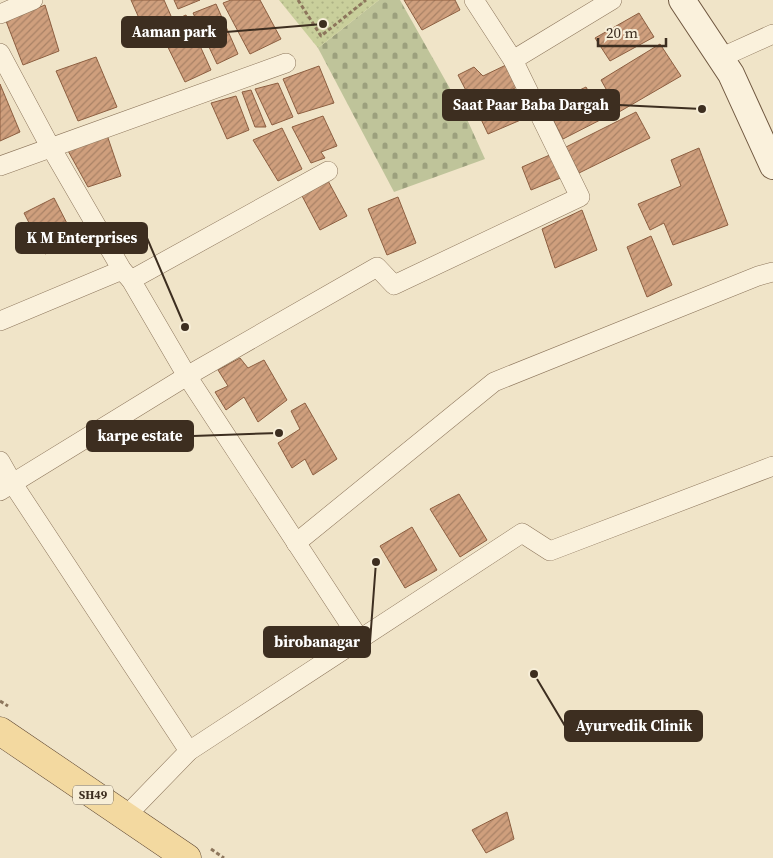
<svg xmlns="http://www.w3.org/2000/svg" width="773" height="858" font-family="'Source Serif 4',serif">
<defs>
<pattern id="cemetery-stones" width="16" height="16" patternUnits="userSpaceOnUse" patternTransform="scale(1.25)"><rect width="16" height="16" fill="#bfc49a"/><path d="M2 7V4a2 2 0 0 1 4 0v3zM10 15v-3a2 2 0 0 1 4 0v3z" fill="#9ca07d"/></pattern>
<pattern id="park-dots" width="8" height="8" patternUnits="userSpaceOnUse" patternTransform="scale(1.25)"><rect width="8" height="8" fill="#c9cf9b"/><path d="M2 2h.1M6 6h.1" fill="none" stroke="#aeb285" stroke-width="1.8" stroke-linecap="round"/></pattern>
<pattern id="building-hatch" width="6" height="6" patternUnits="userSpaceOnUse" patternTransform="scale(1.25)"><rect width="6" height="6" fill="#cf9f7d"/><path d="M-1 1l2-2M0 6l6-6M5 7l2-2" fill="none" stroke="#a98266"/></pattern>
</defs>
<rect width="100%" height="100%" fill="#f0e4c8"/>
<path fill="url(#cemetery-stones)" d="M379 0H400L466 117 485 159 394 192 318 48Z"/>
<path fill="url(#park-dots)" d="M279 0H379L318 48Z"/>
<g fill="url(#building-hatch)" stroke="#8d5f41">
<path d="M131 0H164L171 16 142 25Z"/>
<path d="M174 0H200L178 9Z"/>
<path d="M231 0H260L281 39 250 54 223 3Z"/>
<path d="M404 0H455L460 10 422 30Z"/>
<path d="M216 4 238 54 217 64 193 13Z"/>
<path d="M45 5 59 51 23 65 6 21Z"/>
<path d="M639 13 654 37 610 61 595 38Z"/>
<path d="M186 15 211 70 185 82 158 27Z"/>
<path d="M660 44 681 76 619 112 601 80Z"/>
<path d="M96 57 117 107 78 121 56 71Z"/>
<path d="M506 65 517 87 475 108 458 75 474 67 483 76Z"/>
<path d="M319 66 334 103 298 114 283 79Z"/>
<path d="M278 83 293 117 272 125 255 89Z"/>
<path d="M0 84 20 132 0 141Z"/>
<path d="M586 87 604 118 563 139 546 106Z"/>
<path d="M251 90 266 127H255L242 92Z"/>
<path d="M236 96 249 130 227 139 211 103Z"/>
<path d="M521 96 530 116 488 134 479 115Z"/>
<path d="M636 112 650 138 579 173 566 147Z"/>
<path d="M323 116 337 146 321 152 325 158 311 163 292 127Z"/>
<path d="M282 128 302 169 278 181 253 140Z"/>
<path d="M107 135 121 176 88 187 67 149Z"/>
<path d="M699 148 728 225 673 245 664 223 650 230 638 204 681 186 671 160Z"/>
<path d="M552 154 563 177 531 190 522 167Z"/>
<path d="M327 179 347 216 320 230 301 194Z"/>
<path d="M398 197 416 243 387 255 368 209Z"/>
<path d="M54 198 75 239 45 254 24 213Z"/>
<path d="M582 210 597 250 555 268 542 229Z"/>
<path d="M651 236 672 285 647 297 627 247Z"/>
<path d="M240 358 248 368 264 360 287 400 258 422 244 397 226 410 215 392 228 386 218 370Z"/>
<path d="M305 403 337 459 313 475 305 459 292 468 278 443 300 429 291 411Z"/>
<path d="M459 494 487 540 460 557 430 509Z"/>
<path d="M412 527 437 570 405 588 380 546Z"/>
<path d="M507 812 514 839 486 853 472 830Z"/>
</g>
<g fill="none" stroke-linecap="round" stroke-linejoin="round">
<defs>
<g id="minor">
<path d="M0 14 33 0"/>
<path d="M0 53 46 139 122 270 131 280 187 376 360 640"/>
<path d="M720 58 773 34"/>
<path d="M513 60 612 0"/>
<path d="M0 166 286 63"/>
<path d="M131 280 328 171"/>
<path d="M0 321 122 270"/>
<path d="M0 461 13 484 189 751"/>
<path d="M0 491 187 376 377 267 394 285 580 197 513 60 474 0"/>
<path d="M296 543 494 382 758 276 773 272"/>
<path d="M125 817 189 751 522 533 550 551 773 466"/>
</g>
<path id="secondary" d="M682 0 731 74 773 166"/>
<path id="primary" d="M0 731 187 858"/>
</defs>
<use href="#minor" stroke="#8d765c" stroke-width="20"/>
<use href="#secondary" stroke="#6f573f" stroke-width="28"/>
<use href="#primary" stroke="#5b4430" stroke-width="29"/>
<g stroke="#8d765c" stroke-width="3" stroke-dasharray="4 2.5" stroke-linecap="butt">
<path d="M298 0 321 36 366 0"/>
<path d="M0 701 8 706"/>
<path d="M211 849 224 858"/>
</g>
<use href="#minor" stroke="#faf1dc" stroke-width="19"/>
<use href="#secondary" stroke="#faf1dc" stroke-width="26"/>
<use href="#primary" stroke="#f3d9a0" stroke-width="28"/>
</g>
<g text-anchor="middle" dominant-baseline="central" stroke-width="4" stroke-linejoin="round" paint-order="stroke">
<rect fill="#f7eed8" stroke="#756857" stroke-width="1" x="73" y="785.5" width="40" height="19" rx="4"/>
<g font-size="12" font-weight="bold" fill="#3d2e20">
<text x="93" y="795">SH49</text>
</g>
</g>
<path fill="none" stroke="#3d2e20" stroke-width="2" d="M323 24L226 32M702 109L619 105M185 327L147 238M279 433L193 436M376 562L370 642M534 674L565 726"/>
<g fill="#3d2e20" stroke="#f7eed8" stroke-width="2">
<circle cx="323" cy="24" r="5"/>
<circle cx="702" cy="109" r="5"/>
<circle cx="185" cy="327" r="5"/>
<circle cx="279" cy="433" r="5"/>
<circle cx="376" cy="562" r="5"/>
<circle cx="534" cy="674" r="5"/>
</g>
<g fill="#3d2e20" stroke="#3d2e20" stroke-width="2">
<rect x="122" y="17" width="104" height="30" rx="5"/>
<rect x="443" y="90" width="176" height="30" rx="5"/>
<rect x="16" y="223" width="131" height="30" rx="5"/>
<rect x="87" y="421" width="106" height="30" rx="5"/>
<rect x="264" y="627" width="106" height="30" rx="5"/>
<rect x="565" y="711" width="137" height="30" rx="5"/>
</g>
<g font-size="15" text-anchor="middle" font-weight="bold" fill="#fff">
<text x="174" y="37">Aaman park</text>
<text x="531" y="110">Saat Paar Baba Dargah</text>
<text x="82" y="243">K M Enterprises</text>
<text x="140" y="441">karpe estate</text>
<text x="317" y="647">birobanagar</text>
<text x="634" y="731">Ayurvedik Clinik</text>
</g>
<path d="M598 38v8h68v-8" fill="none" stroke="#3d2e20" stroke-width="2.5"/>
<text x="606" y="38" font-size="15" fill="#3d2e20" stroke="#f7eed8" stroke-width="4" paint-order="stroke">20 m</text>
</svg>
